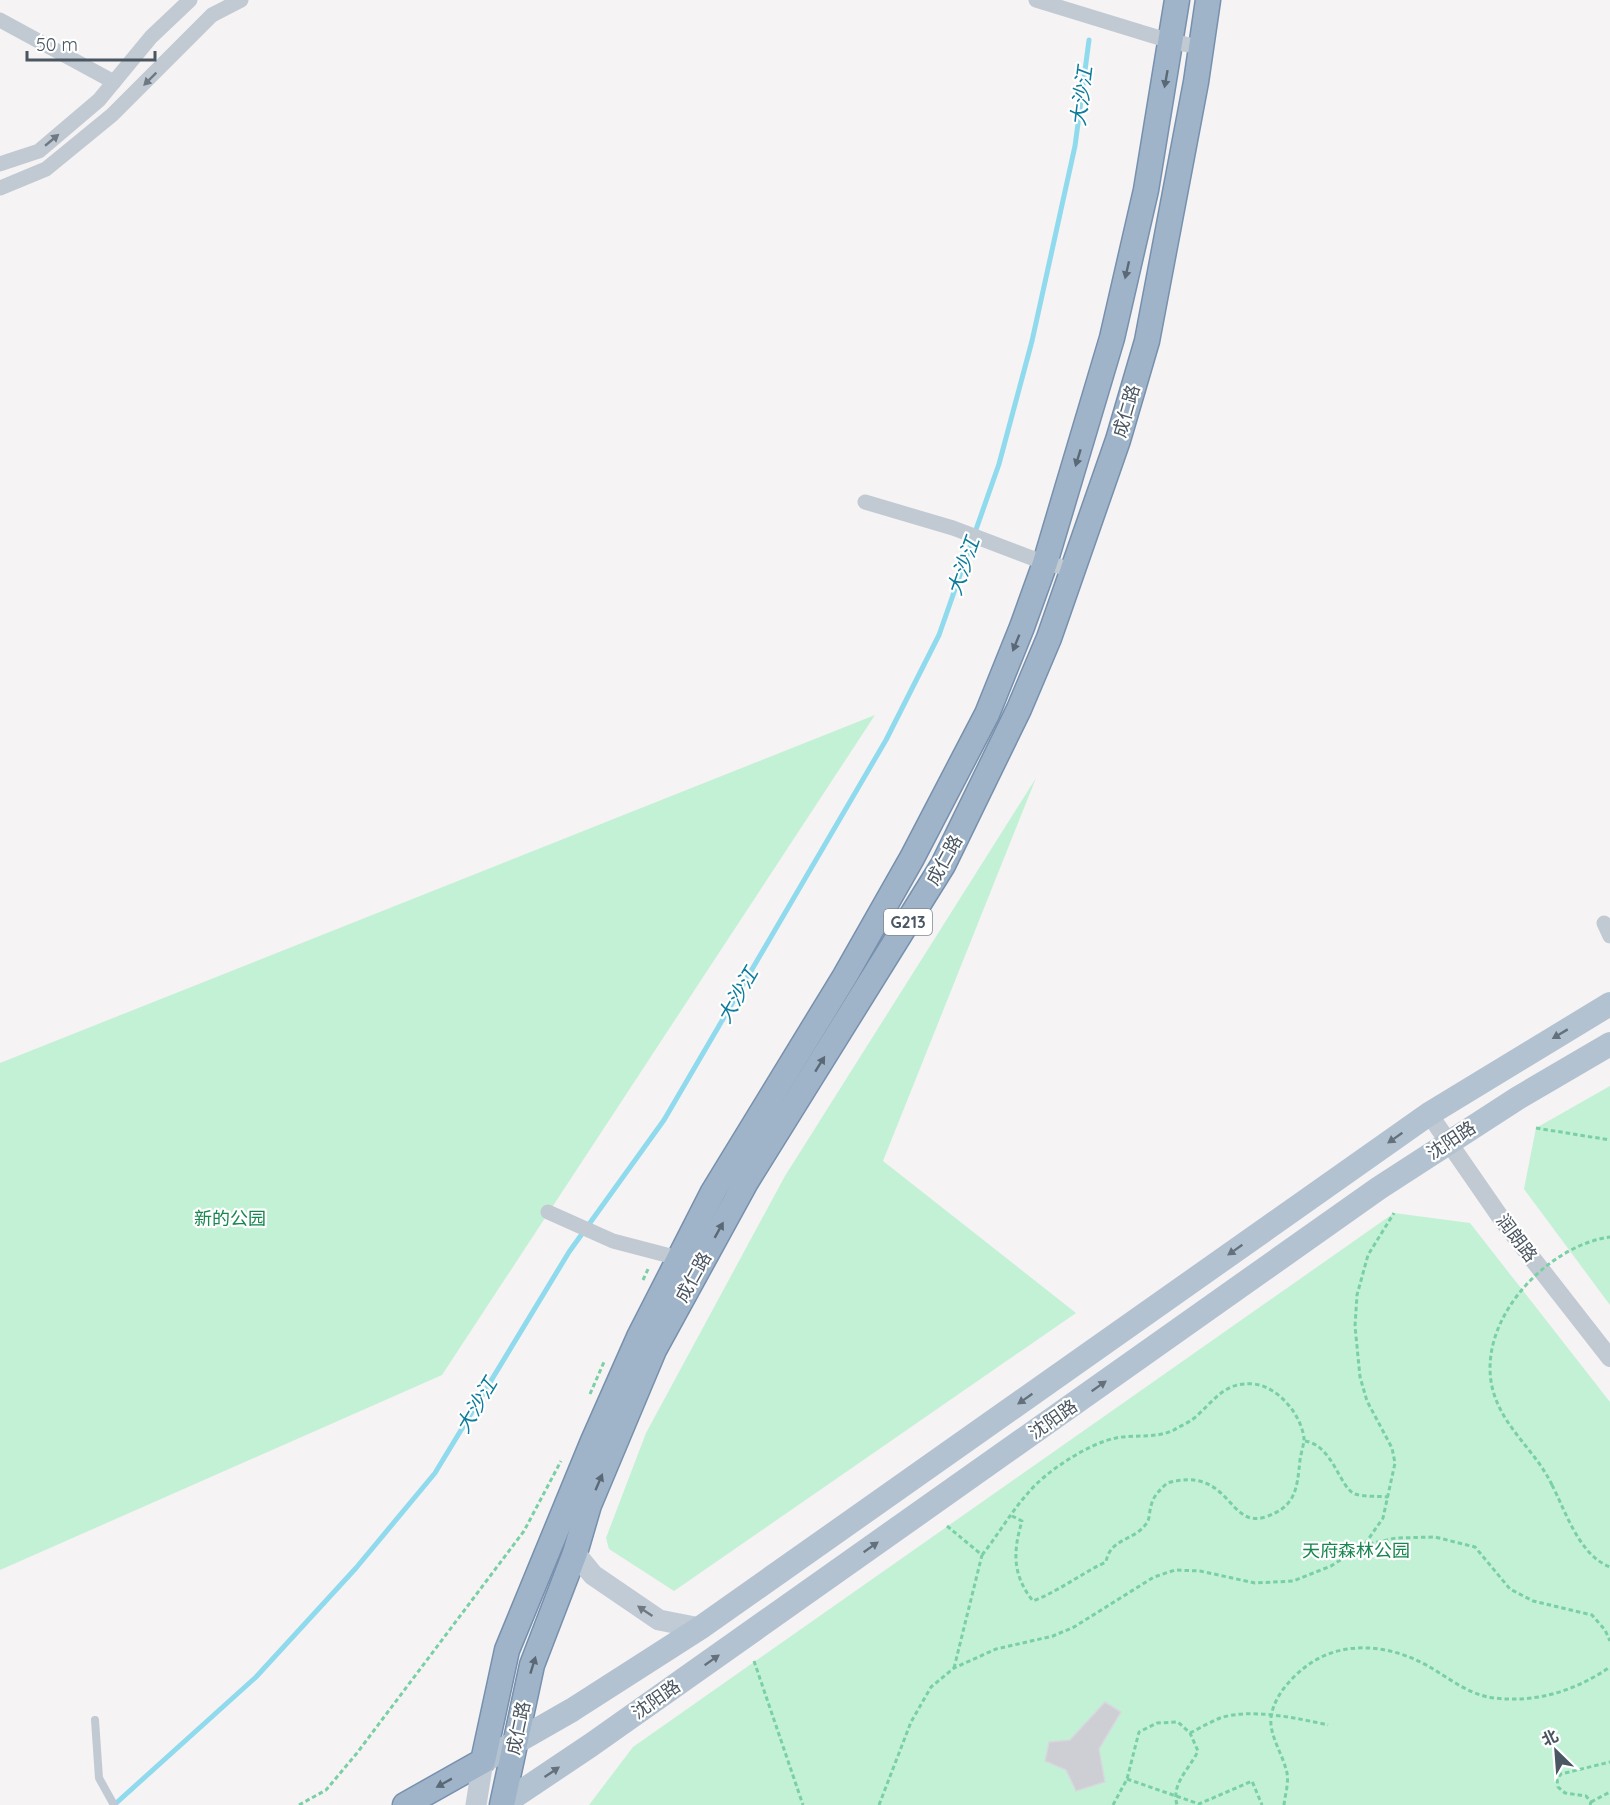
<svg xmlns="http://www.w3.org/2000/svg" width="1610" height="1805" font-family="Quicksand,'Noto Sans SC',sans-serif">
<rect width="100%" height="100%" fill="#f5f3f3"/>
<g fill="#c3f1d5">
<path d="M875 715 442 1375 0 1570V1063Z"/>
<path d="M1036 778 883 1161 1076 1313 674 1591 609 1549 606 1538 646 1433 785 1176Z"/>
<path d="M1610 1086V1305L1524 1189 1536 1128Z"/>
<path d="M1394 1213 1470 1223 1610 1402V1805H589L633 1747Z"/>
</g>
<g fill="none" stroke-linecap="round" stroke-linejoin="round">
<path stroke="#90daee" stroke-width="5" d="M114 1805 256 1677 356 1568 435 1473 569 1252 664 1120 886 740 939 635 999 464 1032 341 1075 146 1089 40"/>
</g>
<path fill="#cdcfd5" stroke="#d7d9de" stroke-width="1.5" d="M1105 1702 1121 1712 1099 1749 1105 1782 1076 1791 1066 1770 1045 1761 1049 1742 1070 1740Z"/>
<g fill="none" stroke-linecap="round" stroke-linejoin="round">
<defs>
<g id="trunk">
<path d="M405 1805 483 1761 507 1650 593 1441 639 1337 713 1192 845 976 912 858 987 714 1022 627 1045 563 1112 338 1146 190 1177 0"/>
<path d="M502 1805 532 1665 575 1553 589 1505 654 1350 746 1182 943 865 1019 709 1049 638 1118 440 1147 341 1196 82 1208 0"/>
</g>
</defs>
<use href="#trunk" stroke="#7690ad" stroke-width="27"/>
<g stroke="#7ad0a6" stroke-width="3" stroke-dasharray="4.5 3" stroke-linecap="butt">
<path d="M1536 1128 1610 1140"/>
<path d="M643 1280 649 1267"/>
<path d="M590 1394 604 1362"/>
<path d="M1305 1441C1333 1445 1340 1489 1355 1494 1364 1497 1378 1496 1388 1497"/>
<path d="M1552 1485C1566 1512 1579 1555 1610 1567"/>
<path d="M947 1526 982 1555 954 1668"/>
<path d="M1365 1544 1383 1518 1395 1463 1392 1448 1367 1401 1360 1377 1355 1326 1357 1295 1368 1255 1394 1213"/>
<path d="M982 1555C998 1535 1011 1512 1028 1493 1045 1472 1089 1443 1116 1438 1135 1434 1155 1439 1174 1430 1180 1426 1188 1423 1193 1419 1213 1403 1223 1381 1254 1384 1279 1387 1301 1415 1304 1438 1304 1445 1301 1453 1300 1460 1297 1489 1296 1507 1265 1517 1227 1529 1231 1465 1167 1483 1160 1490 1153 1496 1151 1506 1149 1512 1150 1520 1146 1524 1134 1541 1110 1538 1106 1562 1080 1574 1061 1590 1033 1601 1012 1575 1013 1551 1022 1521L1012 1516"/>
<path d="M754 1661 803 1805"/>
<path d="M1190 1733C1200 1728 1210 1722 1220 1718 1250 1708 1297 1718 1328 1725"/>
<path d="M1127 1779 1199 1804 1252 1781 1262 1805"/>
<path d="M1591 1802 1610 1792"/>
<path d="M299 1805 326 1790 357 1753 524 1531 561 1461"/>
<path d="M879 1805 911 1722 931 1687 954 1668 996 1649 1053 1636 1074 1627 1154 1577 1175 1570 1200 1571 1255 1583 1293 1581 1331 1566 1364 1545 1396 1538 1435 1537 1475 1547 1510 1589 1533 1601 1592 1615 1605 1630 1610 1641"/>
<path d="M1113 1805 1127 1779 1139 1732 1157 1723 1178 1722 1190 1733 1198 1751C1189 1770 1171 1783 1177 1805"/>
<path d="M1284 1805C1285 1795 1289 1783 1287 1773 1283 1754 1269 1736 1271 1717 1274 1697 1289 1680 1304 1668 1340 1639 1389 1644 1428 1666 1449 1678 1469 1695 1494 1698 1536 1703 1575 1691 1610 1667"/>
<path d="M1590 1805 1591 1802 1586 1796 1565 1793 1558 1787 1557 1779 1561 1774 1610 1762"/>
</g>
<path stroke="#c1cad2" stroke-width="8" d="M95 1720 99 1778 114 1805"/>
<g stroke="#c1cad2" stroke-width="15">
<path d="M1036 0 1173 42 1201 47"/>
<path d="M0 20 114 82"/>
<path d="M0 164 39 151 99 100 151 37 190 0"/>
<path d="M0 188 46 169 112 115 212 15 241 0"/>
<path d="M865 502 953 528 1045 563 1075 570"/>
<path d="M1604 923 1610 936"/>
<path d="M548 1212 613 1241 678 1258"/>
</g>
<path stroke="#c1cad2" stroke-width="18" d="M1429 1114 1503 1221 1610 1358"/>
<g stroke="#c1cbd6" stroke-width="21">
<path d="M575 1553 593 1575 659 1620 700 1628"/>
<path d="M476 1805 483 1761"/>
</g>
<g stroke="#b3c2d1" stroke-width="24">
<path d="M483 1761 572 1710 700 1628 1429 1114 1610 1004"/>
<path d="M503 1804 591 1745 1379 1188 1518 1098 1610 1044"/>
</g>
<use href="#trunk" stroke="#9fb4c9" stroke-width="24"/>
<path stroke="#7ad0a6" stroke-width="3" stroke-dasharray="4.5 3" stroke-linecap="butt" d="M1552 1485C1537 1453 1507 1431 1495 1397 1470 1327 1544 1246 1610 1237"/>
</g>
<defs><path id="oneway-solid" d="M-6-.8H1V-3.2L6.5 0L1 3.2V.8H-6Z" transform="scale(1.5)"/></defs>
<g fill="#6e7983">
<use href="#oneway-solid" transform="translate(150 79) rotate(135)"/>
<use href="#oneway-solid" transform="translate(52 140) rotate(-40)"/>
</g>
<g fill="#5b6976">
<use href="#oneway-solid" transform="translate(1166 79) rotate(100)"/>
<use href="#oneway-solid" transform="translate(1127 270) rotate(103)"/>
<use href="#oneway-solid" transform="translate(1078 458) rotate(107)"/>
<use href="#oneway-solid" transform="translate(1016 643) rotate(112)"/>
<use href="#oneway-solid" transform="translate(820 1064) rotate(-58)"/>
<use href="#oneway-solid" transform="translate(719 1230) rotate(-61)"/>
<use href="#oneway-solid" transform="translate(599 1482) rotate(-67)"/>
<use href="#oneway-solid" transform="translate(533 1665) rotate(-73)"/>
<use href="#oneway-solid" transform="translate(444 1783) rotate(151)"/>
</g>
<g fill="#64717d">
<use href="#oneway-solid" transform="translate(1560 1034) rotate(149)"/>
<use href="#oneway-solid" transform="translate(1395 1138) rotate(145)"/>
<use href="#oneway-solid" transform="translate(1235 1250) rotate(145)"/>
<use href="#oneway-solid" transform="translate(1099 1386) rotate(-35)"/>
<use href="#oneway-solid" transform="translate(1025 1399) rotate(145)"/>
<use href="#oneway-solid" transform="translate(871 1547) rotate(-35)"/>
<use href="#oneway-solid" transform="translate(712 1660) rotate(-35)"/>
<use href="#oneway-solid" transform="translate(552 1772) rotate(-34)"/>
</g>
<use fill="#6e7984" href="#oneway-solid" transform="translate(645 1611) rotate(-146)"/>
<g text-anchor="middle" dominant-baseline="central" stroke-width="4.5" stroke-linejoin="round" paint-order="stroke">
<rect fill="#fff" stroke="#808990" stroke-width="1.5" x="884" y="909" width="48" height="26" rx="4.5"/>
<g font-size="16" font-weight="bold" fill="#4a5661">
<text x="908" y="922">G213</text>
</g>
<g font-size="18" fill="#4a5661" stroke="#fff">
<text transform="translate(1126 411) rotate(-74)">成仁路</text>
<text transform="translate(944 860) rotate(-61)">成仁路</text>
<text transform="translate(1451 1140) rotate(-33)">沈阳路</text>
<text transform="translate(1517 1238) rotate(53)">润朗路</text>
<text transform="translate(693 1277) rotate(-61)">成仁路</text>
<text transform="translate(1053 1419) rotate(-35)">沈阳路</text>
<text transform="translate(656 1699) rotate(-35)">沈阳路</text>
<text transform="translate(518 1728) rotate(-78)">成仁路</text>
</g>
<g font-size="18" fill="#17864f" stroke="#fff">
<text x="230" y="1218">新的公园</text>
<text x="1356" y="1550">天府森林公园</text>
</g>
<g font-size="20" font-style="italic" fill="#0c7c9b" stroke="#fff">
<text transform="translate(1081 96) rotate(-83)">大沙江</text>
<text transform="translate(963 566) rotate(-71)">大沙江</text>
<text transform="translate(737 995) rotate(-60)">大沙江</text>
<text transform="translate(476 1405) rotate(-59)">大沙江</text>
</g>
</g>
<g transform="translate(1556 1751) rotate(335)" stroke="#ffffff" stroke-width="4.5" paint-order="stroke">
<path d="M0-4.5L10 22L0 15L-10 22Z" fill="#4a5661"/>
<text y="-9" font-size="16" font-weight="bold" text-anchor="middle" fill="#4a5661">北</text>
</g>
<path d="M27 51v9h128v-9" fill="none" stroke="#4a5661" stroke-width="3"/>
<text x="36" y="51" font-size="18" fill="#4a5661" stroke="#ffffff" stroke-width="4.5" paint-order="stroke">50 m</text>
</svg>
